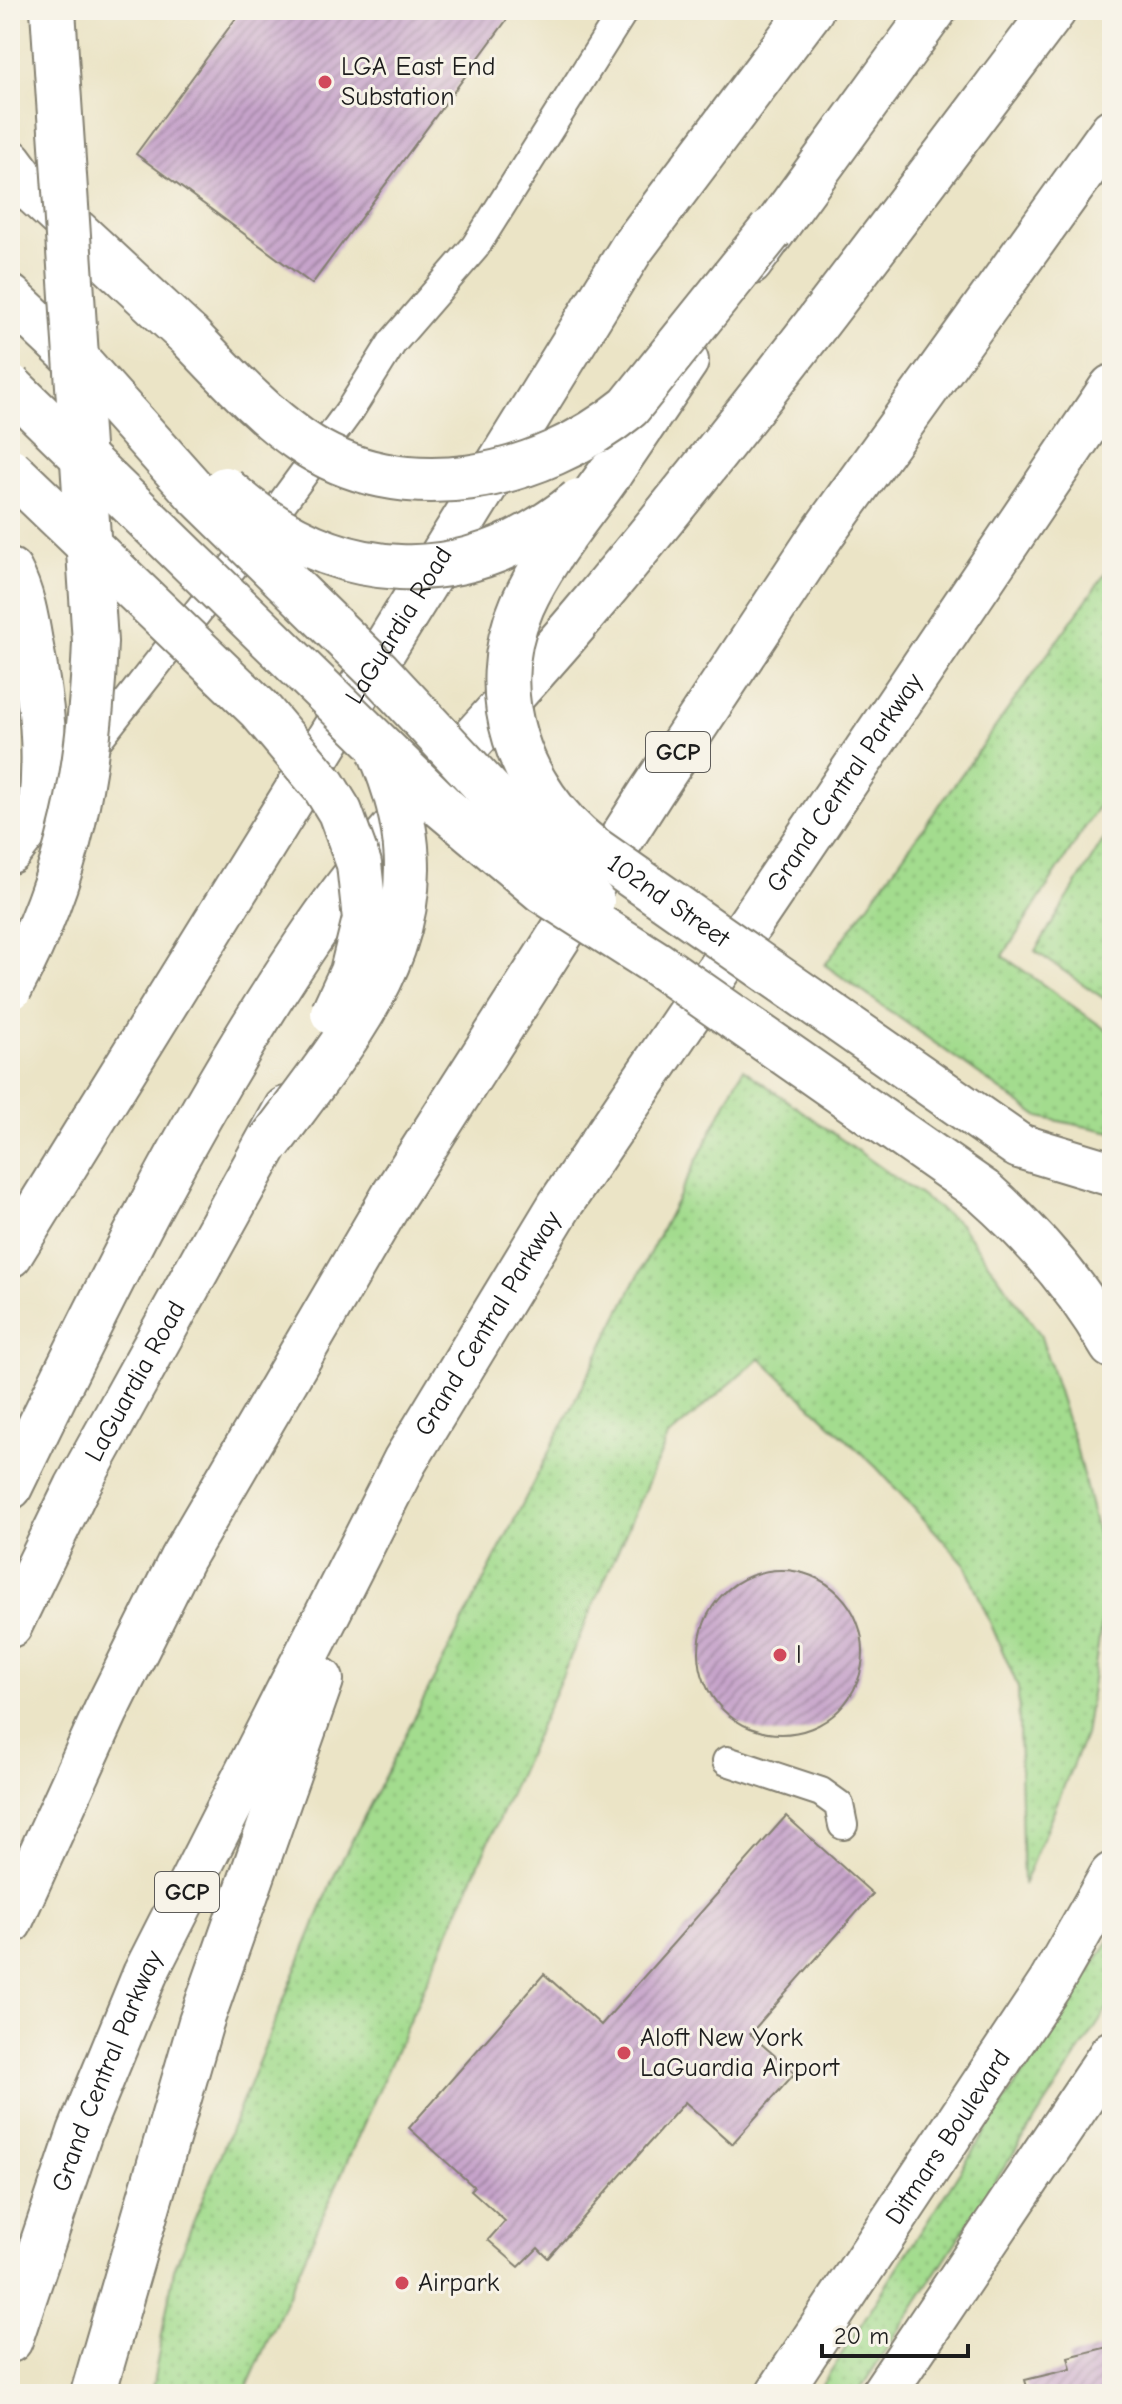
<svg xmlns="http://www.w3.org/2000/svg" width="1122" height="2404" font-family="'Comic Neue',sans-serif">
<defs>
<pattern id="grass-dots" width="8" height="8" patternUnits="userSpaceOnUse" patternTransform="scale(2)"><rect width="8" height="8" fill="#a3dc8e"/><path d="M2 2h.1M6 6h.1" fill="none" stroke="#8cbc7a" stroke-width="1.8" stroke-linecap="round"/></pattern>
<pattern id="building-hatch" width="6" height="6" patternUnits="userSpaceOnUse" patternTransform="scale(2)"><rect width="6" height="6" fill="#c6a3ca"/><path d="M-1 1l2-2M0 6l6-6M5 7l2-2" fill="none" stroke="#a084a3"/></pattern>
</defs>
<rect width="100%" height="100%" fill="#f7f3e8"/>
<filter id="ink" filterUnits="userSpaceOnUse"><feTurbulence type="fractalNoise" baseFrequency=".0125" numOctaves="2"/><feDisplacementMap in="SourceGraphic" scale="16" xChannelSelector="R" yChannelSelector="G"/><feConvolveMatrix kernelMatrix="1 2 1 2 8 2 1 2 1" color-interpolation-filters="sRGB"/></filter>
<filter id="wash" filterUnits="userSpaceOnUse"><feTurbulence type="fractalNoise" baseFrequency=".006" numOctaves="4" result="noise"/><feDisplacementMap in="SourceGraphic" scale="32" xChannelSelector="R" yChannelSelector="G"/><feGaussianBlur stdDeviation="1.8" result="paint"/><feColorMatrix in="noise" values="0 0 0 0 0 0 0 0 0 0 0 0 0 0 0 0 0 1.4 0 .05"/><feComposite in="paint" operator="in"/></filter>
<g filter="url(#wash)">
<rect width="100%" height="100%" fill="#ebe4c6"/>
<g fill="url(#grass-dots)" stroke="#607c55" stroke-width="2">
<path d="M1112 564V785L1003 956 1112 1034V1132L1039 1117 825 965Z"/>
<path d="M1112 826V1004L1035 951Z"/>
<path d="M743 1069 960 1224 1040 1334 1077 1451 1108 1577 1085 1735 1023 1885 1018 1687 965 1564 877 1468 760 1358 668 1437 244 2394H151L174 2269 335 1874Z"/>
<path d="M1112 1936V2002L857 2394H816Z"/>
</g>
<g id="blocks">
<g fill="url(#building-hatch)">
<path d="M242 10H514L312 284 136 154Z"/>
<circle cx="781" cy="1652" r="82"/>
<path d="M786 1816 873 1894 750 2034 795 2073 732 2144 685 2102 548 2258 538 2248 519 2267 488 2240 505 2221 471 2190 474 2187 409 2128 544 1974 601 2025Z"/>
<path d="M1112 2346V2394H1029L1025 2380 1071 2369 1068 2357Z"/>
</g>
</g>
</g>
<g filter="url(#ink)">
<use href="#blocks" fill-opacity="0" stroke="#848071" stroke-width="2"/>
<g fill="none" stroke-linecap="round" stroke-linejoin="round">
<defs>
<g id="lane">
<path d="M89 751 277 510 350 410 392 343 475 247 624 10"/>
<path d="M727 1761 821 1792 839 1805 843 1825"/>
</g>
<path id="street" d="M10 851 40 813"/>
<g id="secondary">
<path d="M10 170 188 335"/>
<path d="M750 263 934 10"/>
<path d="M10 297 81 364"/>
<path d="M610 473 686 361"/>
<path d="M10 571C22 594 26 618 30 642 42 701 48 753 40 813"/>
<path d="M1019 1146 1112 1174"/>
<path d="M984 1192C1035 1237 1078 1287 1112 1346"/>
<path id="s1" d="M10 1255 632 248 811 10"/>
<path id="s2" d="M10 1625 77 1487 286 1109"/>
<path id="s3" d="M778 2394 1050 1984 1112 1875"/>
<path d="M883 2394 1112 2053"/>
</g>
<g id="highway">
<path d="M10 161 27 184"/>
<path d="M10 1487C103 1295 196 1104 317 928 394 816 496 719 583 615 748 420 900 214 1054 10"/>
<path d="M10 1922 106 1711 182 1558 394 1195 652 791 823 533 1112 131"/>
<path id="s4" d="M10 2340 80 2132 145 1974 405 1461 560 1205 1112 387"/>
<path d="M93 2394 201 2022 321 1680"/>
</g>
</defs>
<use href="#lane" stroke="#848071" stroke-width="32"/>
<use href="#street" stroke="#848071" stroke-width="48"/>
<use href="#secondary" stroke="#848071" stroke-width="48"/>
<use href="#highway" stroke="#848071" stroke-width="48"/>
<use href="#lane" stroke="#fff" stroke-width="28"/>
<use href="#street" stroke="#fff" stroke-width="44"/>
<use href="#secondary" stroke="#fff" stroke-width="44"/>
<use href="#highway" stroke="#fff" stroke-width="44"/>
<defs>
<g id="secondary-bridge">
<path d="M188 335C223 371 258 411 300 440 402 511 539 480 629 407L771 230"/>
<path d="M81 364 196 493 379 672 592 901"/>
<path d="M10 386 444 808 543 891 656 963 984 1192"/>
<path d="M10 470 260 710 324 786 340 812 359 864 365 919 352 972 333 1013"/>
<path id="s5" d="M610 473C581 515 543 558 522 606 484 693 519 791 591 847L1019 1146"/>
<path d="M225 489C335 587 463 595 579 501"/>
<path d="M10 988C71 874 90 770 95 642L53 10"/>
<path d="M270 1142C365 1014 453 919 380 751"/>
</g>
</defs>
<use href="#secondary-bridge" stroke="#848071" stroke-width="48" stroke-linecap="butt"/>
<use href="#secondary-bridge" stroke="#fff" stroke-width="44"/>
</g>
</g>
<g fill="#d1495b" stroke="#f7f3e8" stroke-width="3">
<circle cx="325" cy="82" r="8"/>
<circle cx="780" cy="1655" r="8"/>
<circle cx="624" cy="2053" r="8"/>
<circle cx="402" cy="2283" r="8"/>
</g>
<g text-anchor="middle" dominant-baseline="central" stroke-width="6" stroke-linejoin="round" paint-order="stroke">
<g fill="#f7f3e8" stroke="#5e5c59" stroke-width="2">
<rect x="646" y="732" width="64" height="40" rx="6"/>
<rect x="155" y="1872" width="64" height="40" rx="6"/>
</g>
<g font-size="24" font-weight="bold" fill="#1c1c1c">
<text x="678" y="752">GCP</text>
<text x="187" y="1892">GCP</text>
</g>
<g font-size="26" fill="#1c1c1c" stroke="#f7f3e8" text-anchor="start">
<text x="341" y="67">LGA East End<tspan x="341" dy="30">Substation</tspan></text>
<text x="796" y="1655">l</text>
<text x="640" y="2038">Aloft New York<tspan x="640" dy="30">LaGuardia Airport</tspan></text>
<text x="418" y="2283">Airpark</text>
</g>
<g font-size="26" fill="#1c1c1c" stroke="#f7f3e8">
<text stroke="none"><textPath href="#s1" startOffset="740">LaGuardia Road</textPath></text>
<text stroke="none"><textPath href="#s4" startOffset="1774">Grand Central Parkway</textPath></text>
<text stroke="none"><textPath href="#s5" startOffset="524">102nd Street</textPath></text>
<text stroke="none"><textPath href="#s4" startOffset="1126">Grand Central Parkway</textPath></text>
<text stroke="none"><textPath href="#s2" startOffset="274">LaGuardia Road</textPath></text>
<text stroke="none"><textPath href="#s4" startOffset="286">Grand Central Parkway</textPath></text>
<text stroke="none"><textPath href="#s3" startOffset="308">Ditmars Boulevard</textPath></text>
</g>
</g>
<rect width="1122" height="2404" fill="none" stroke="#f7f3e8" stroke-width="40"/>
<path d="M822 2344v12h146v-12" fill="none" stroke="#1c1c1c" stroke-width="4"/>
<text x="834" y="2344" font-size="24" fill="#1c1c1c" stroke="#f7f3e8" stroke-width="6" paint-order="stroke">20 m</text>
</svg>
